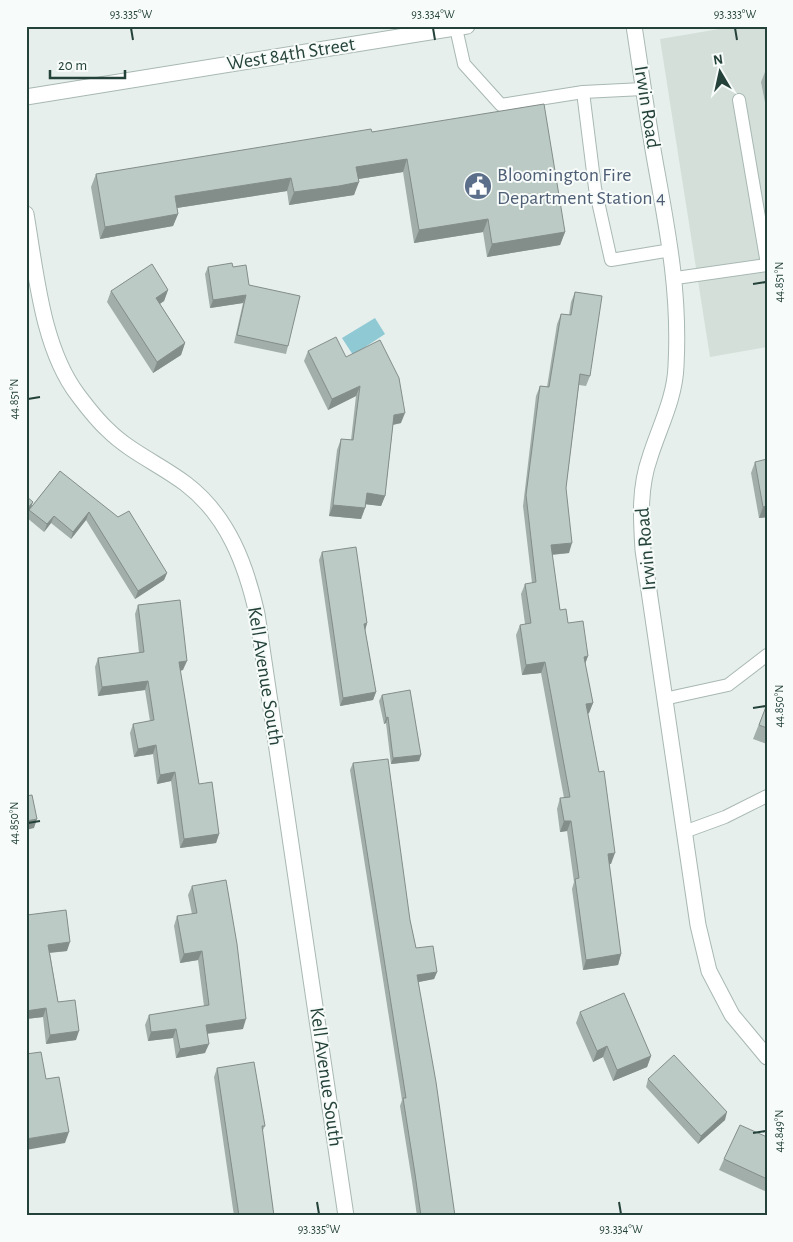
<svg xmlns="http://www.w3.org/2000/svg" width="793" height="1242" font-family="'Alegreya Sans',sans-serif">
<rect width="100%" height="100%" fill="#e6efeb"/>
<path fill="#d4dfda" d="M737 26H767V347L710 357 660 39Z"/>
<path fill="#8ec9d4" d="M375 318 385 334 353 355 342 338Z"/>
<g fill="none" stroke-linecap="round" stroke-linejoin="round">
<defs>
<g id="service">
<path d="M456 28 464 64 501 105 583 92"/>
<path d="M643 89 583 92 595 188 611 260 671 250"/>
<path d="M739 100 767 264"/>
<path d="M676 278 767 265"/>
<path d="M664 699 728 685 767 655"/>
<path d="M684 832 725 817 767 796"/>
</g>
<g id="minor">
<path d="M634 26C641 71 647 116 655 161 668 233 680 293 676 366 675 398 659 428 650 457 639 488 641 518 643 550L698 925 709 971 732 1015 767 1057"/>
<path d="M26 214C36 272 42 348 78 395 87 407 97 420 108 430 130 452 161 465 186 484 228 516 246 565 257 614L346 1216"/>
</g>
<path id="tertiary" d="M26 97 467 26"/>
</defs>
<use href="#service" stroke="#a8b8b2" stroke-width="14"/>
<use href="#minor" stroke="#a8b8b2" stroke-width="17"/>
<use href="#tertiary" stroke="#a8b8b2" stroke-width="17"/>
<use href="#service" stroke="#fff" stroke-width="12"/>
<use href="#minor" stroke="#fff" stroke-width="15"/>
<use href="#tertiary" stroke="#fff" stroke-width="15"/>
</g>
<g fill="#a1aea9">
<path d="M767 67V107H766L761 82Z"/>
<path d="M372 132 565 232 560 245 487 257 483 232 414 243 403 172 358 179 354 195 334 198 289 205 287 191 177 208 178 214 173 226 100 239 91 187 96 174Z"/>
<path d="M208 267H233L249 285 288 346 286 354 234 343 243 303 210 308 205 274Z"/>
<path d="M168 290 164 301 160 304 185 343 181 355 153 373 107 302 111 291Z"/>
<path d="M575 292 590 376 586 386 579 385 566 488 569 553 552 555 560 610 588 656 585 663 593 703 589 713 588 714 611 864H609L621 954 618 965 583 970 572 889 574 882 567 831 560 832 557 809 560 798H564L541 673 522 675 516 635 520 625 525 624 521 594 525 584 532 583 523 506 536 396 540 386 547 387 557 324 561 314 569 315 571 302Z"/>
<path d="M308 351 346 357 401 423 393 425 385 496 381 506 366 504 365 508 361 519 329 516 337 450 341 439 351 440 356 396 328 410 304 361Z"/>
<path d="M755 462 767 517 759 518 751 473Z"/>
<path d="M60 471 167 573 164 580 135 599 86 520 71 539 51 523 44 532 26 517 28 513 26 496 32 506Z"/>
<path d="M322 552 367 623 365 630 376 692 373 700 340 706 319 560Z"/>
<path d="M138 605 183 670 180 671 199 784 219 834 216 843 180 848 171 781 157 784 153 754 134 757 130 733 133 724 150 721 145 690 98 696 95 667 98 658 139 653 135 614Z"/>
<path d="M382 695 421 755 419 761 391 764 386 723 384 724 379 701Z"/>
<path d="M767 704V744L753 739Z"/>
<path d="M353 763 410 920 416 948 437 972 434 979 418 982 455 1216H417L412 1181 400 1106 402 1100 350 770Z"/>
<path d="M192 886 243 1029 207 1034 205 1053 176 1058 173 1038 148 1041 145 1025 149 1015 204 1006 198 960 180 963 174 926 177 916 192 914 188 895Z"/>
<path d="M26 911 27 915 67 951 50 953 58 1002 76 1040 46 1044 43 1017 26 1019Z"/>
<path d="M580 1012 651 1056 647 1067 613 1081 603 1057 593 1062 576 1023Z"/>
<path d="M217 1068 265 1126 262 1132 274 1216H234L214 1077Z"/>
<path d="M648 1079 725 1120 698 1144 646 1087Z"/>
<path d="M767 1137V1192L719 1170 724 1159Z"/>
</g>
<g fill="#838d89">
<path d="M407 159 403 172 352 180 356 167Z"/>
<path d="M291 178 287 191 170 209 175 196Z"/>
<path d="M359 182 354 195 289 205 294 192Z"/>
<path d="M178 214 173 226 100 239 105 227Z"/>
<path d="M488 219 483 232 414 243 419 230Z"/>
<path d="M565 232 560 245 487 257 492 244Z"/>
<path d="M168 290 164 301 152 309 156 298Z"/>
<path d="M246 295 243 303 210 308 213 300Z"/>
<path d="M185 343 181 355 153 373 157 362Z"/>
<path d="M360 386 356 396 328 410 332 399Z"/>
<path d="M405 413 401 423 391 425 394 415Z"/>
<path d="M367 493 385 496 381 506 363 504Z"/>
<path d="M33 502 30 510H29L26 515V510Z"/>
<path d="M333 505 365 508 361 519 329 516Z"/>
<path d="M767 506V517L759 518 763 507Z"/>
<path d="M89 512 86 520 71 539 73 532Z"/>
<path d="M54 516 51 523 44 532 47 524Z"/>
<path d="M572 543 569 553 547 555 551 545Z"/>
<path d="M167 573 164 580 135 599 138 591Z"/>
<path d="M367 623 365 631 364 624Z"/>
<path d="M588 656 584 667V657Z"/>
<path d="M187 661 183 670 176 671 179 662Z"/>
<path d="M545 662 541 673 522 675 526 665Z"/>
<path d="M148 681 145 690 98 696 102 687Z"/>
<path d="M376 692 373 700 340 706 343 698Z"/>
<path d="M593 703 589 713 583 714 586 704Z"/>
<path d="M388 717 386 723 384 724 386 718Z"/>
<path d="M156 745 153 754 134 757 138 749Z"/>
<path d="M421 755 419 761 391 764 393 758Z"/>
<path d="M175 772 171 781 157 784 160 775Z"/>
<path d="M37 819 34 828 26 830V821Z"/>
<path d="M564 821H571L567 831 560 832Z"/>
<path d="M219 834 216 843 180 848 184 839Z"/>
<path d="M615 853 611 864H604L608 854Z"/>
<path d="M70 942 67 951 45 953 48 945Z"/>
<path d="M202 951 198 960 180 963 184 954Z"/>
<path d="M621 954 618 965 583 970 586 960Z"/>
<path d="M437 972 434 979 414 983 417 975Z"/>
<path d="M46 1008 43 1017 26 1019V1011Z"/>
<path d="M246 1019 243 1029 202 1034 206 1025Z"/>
<path d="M176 1029 173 1038 148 1041 151 1032Z"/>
<path d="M79 1031 76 1040 46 1044 50 1035Z"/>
<path d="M209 1044 205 1053 176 1058 180 1049Z"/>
<path d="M607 1046 603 1057 593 1062 597 1051Z"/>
<path d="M651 1056 647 1067 613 1081 617 1070Z"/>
<path d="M727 1112 725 1120 698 1144 701 1136Z"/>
<path d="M69 1132 65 1143 26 1150V1139Z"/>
</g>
<g fill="#bbcac4" stroke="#838d89">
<path d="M544 104 565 232 492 244 488 219 419 230 407 159 356 167 359 182 339 186 294 192 291 178 175 196 178 214 105 227 96 174 371 129 372 132Z"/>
<path d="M232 263 233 267 246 265 249 285 300 296 288 346 237 335 246 295 213 300 208 267Z"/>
<path d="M152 264 168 290 156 298 185 343 157 362 111 291Z"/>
<path d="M575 292 602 296 590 376 580 374 566 488 572 543 551 545 560 610 566 609 568 623 583 621 588 656 584 657 593 703 586 704 599 772 604 771 615 853 608 854 621 954 586 960 575 879 579 878 571 821H564L560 798 570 797 545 662 526 665 520 625 531 623 525 584 536 582 526 495 540 386 549 387 561 314 571 315Z"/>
<path d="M336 337 346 357 380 340 399 378 405 413 394 415 385 496 367 493 365 508 333 505 341 439 353 440 360 386 332 399 308 351Z"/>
<path d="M767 459V506L763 507 755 462Z"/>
<path d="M60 471 118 517 129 511 167 573 138 591 89 512 73 532 54 516 47 524 29 510Z"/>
<path d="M26 496 33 502 26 510Z"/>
<path d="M356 547 367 623 364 624 376 692 343 698 322 552Z"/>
<path d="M180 600 187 661 179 662 199 784 212 782 219 834 184 839 175 772 160 775 156 745 138 749 133 724 154 720 148 681 102 687 98 658 144 652 138 605Z"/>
<path d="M410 690 421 755 393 758 388 717 386 718 382 695Z"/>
<path d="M767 704V728L759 725Z"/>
<path d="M388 759 410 920 416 948 433 946 437 972 417 975 436 1082 455 1216H421L415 1174 403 1098H406L353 763Z"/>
<path d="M32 795 37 819 26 821V796Z"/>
<path d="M226 880 237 944 246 1019 206 1025 209 1044 180 1049 176 1029 151 1032 149 1015 209 1005 202 951 184 954 177 916 197 913 192 886Z"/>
<path d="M66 910 70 942 48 945 58 1002 75 1000 79 1031 50 1035 46 1008 26 1011V911L27 915Z"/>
<path d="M624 993 651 1056 617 1070 607 1046 597 1051 580 1012Z"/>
<path d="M41 1052 46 1079 59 1077 69 1132 26 1139V1054Z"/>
<path d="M674 1055 727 1112 701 1136 648 1079Z"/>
<path d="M254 1062 265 1126H262L274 1216H239L217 1068Z"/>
<path d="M740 1125 767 1137V1179L724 1159Z"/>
</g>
<path fill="none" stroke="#24423a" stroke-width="2" d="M131 28 133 40M433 28 435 40M735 28 737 40M753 284 766 282M28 399 40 397M753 708 766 706M28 823 40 821M753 1133 766 1131M317 1202 319 1214M619 1202 621 1214"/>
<defs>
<symbol id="civic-disc" viewBox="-11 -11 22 22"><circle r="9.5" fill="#5c6f8a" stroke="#f7fbf9"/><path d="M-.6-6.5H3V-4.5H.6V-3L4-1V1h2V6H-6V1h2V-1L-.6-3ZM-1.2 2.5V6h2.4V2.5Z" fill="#fff"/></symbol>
</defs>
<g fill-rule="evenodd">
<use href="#civic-disc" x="462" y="170" width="32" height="32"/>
</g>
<g text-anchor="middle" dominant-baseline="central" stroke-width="4" stroke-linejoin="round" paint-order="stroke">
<g font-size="20" fill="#24423a" stroke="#f7fbf9">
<text transform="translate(291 54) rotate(-9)">West 84th Street</text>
<text transform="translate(647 107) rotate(81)">Irwin Road</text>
<text transform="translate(646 549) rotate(-95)">Irwin Road</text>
<text transform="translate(265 676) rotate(81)">Kell Avenue South</text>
<text transform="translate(326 1077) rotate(82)">Kell Avenue South</text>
</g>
<g font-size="20" fill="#4e5e75" stroke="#f7fbf9" text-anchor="start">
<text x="497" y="175">Bloomington Fire<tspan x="497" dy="23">Department Station 4</tspan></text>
</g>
</g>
<rect width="793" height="1242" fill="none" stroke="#f7fbf9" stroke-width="55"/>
<g transform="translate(720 72) rotate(351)" stroke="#f7fbf9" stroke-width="4" paint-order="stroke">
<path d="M0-4L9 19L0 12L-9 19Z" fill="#24423a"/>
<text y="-8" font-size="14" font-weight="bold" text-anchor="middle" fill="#24423a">N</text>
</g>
<path d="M50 70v8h75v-8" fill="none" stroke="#24423a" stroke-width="2.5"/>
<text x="58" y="70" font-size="15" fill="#24423a" stroke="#f7fbf9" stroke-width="4" paint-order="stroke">20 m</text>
<rect x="28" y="28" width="738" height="1186" fill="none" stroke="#24423a" stroke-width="2"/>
<g font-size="12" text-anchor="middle" fill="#24423a">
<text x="131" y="18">93.335°W</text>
<text x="433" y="18">93.334°W</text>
<text x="735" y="18">93.333°W</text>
<text transform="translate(779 282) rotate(-90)" y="4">44.851°N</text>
<text transform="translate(14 399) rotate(-90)" y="4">44.851°N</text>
<text transform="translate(779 706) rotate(-90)" y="4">44.850°N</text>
<text transform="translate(14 823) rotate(-90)" y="4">44.850°N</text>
<text transform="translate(779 1131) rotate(-90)" y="4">44.849°N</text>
<text x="319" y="1233">93.335°W</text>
<text x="621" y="1233">93.334°W</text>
</g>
</svg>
